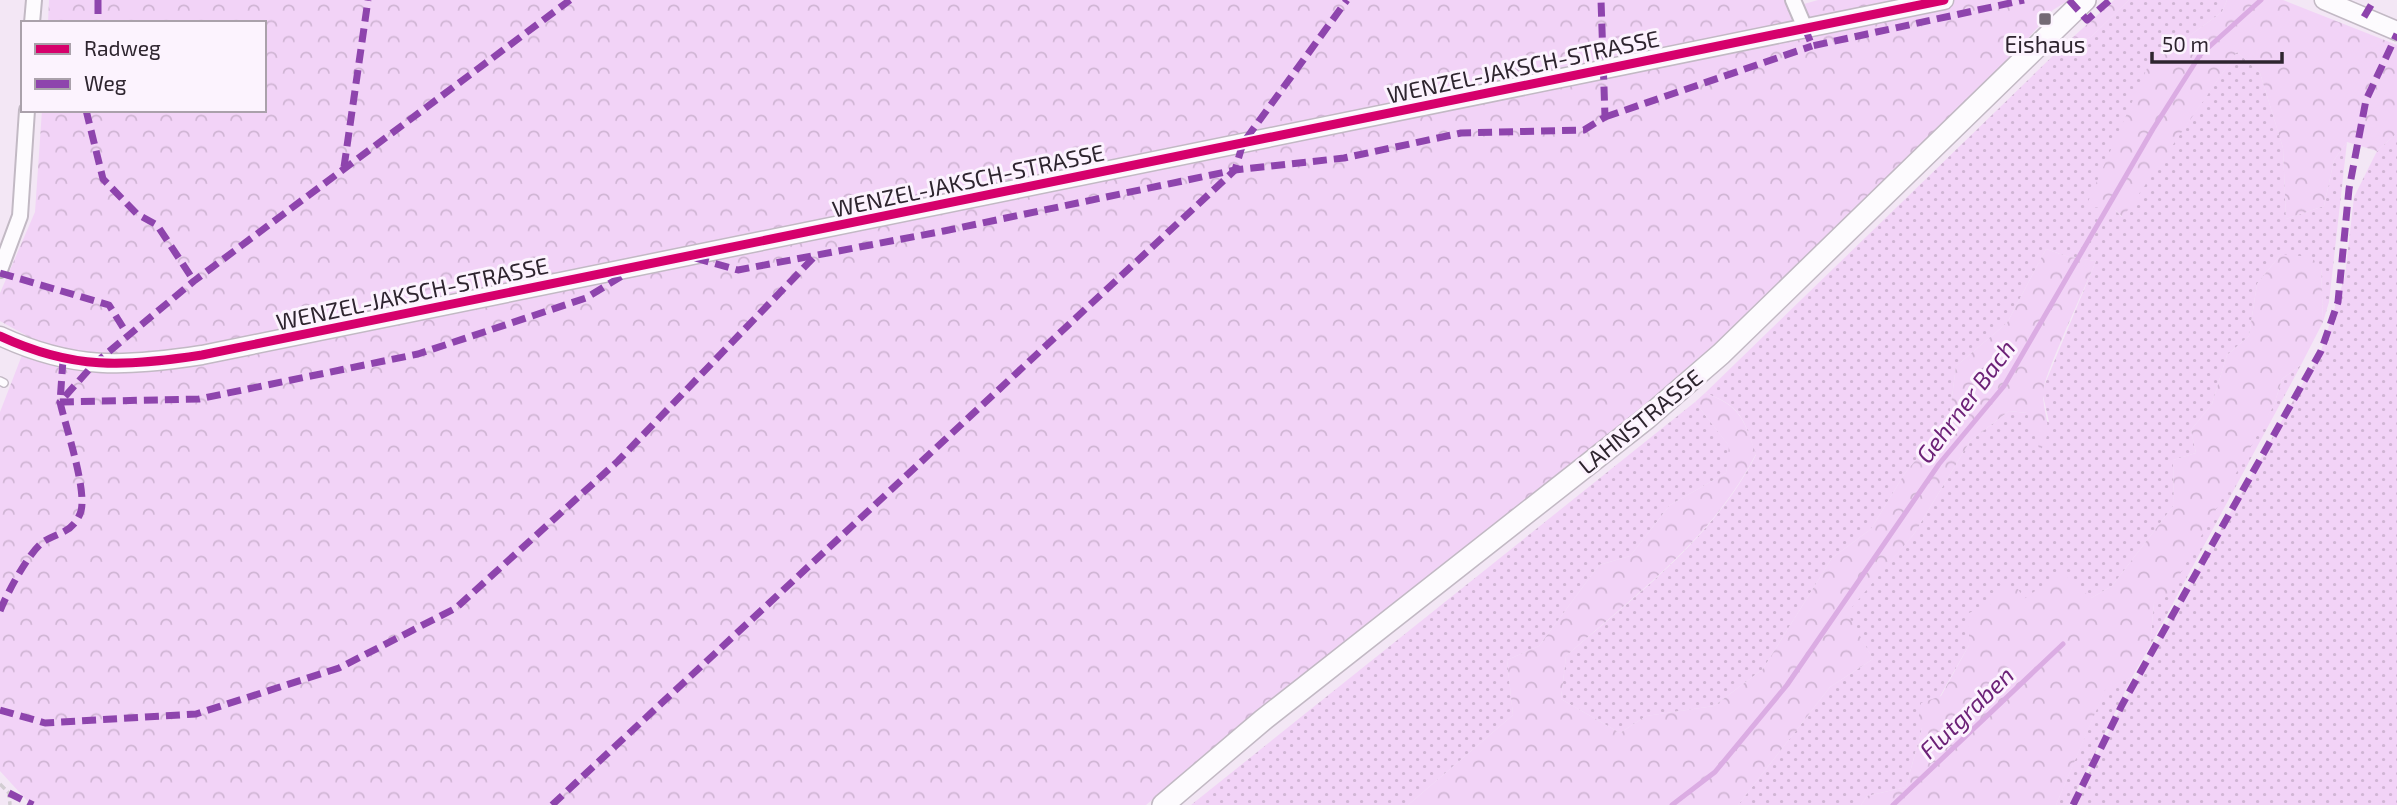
<svg xmlns="http://www.w3.org/2000/svg" width="2397" height="805" font-family="'Exo 2',sans-serif">
<defs>
<pattern id="grass-dots" width="8" height="8" patternUnits="userSpaceOnUse" patternTransform="scale(1.75)"><rect width="8" height="8" fill="#f2d3f7"/><path d="M2 2h.1M6 6h.1" fill="none" stroke="#d0b5d4" stroke-width="1.8" stroke-linecap="round"/></pattern>
<pattern id="forest-crowns" width="20" height="18" patternUnits="userSpaceOnUse" patternTransform="scale(1.75)"><rect width="20" height="18" fill="#f2d3f7"/><path d="M2 6a3 3 0 1 1 6 0M12 15a3 3 0 1 1 6 0" fill="none" stroke="#d0b5d4"/></pattern>
</defs>
<rect width="100%" height="100%" fill="#f3e7f5"/>
<g fill="url(#grass-dots)">
<path d="M2129 0H2227L2222 12 2148 66 2115 210 2122 217 2237 52 2260 73 2283 148 2286 219 2324 206 2334 160 2347 142 2329 302 2323 322 2321 266 2281 254 2257 284 2249 336 2227 355 2212 404 2191 430 2196 453 2173 460 2174 505 2112 586 2091 598 2024 600 1969 613V645L1922 728 1906 787 1867 796 1861 805H1738L1830 687 1873 659 1846 613 1914 534 1970 441 2009 411 2027 413 2049 422 2042 391 2096 261 2069 257 2046 249 2007 323 1956 366 1949 420 1905 473 1871 529 1832 558 1763 669 1714 706 1646 716 1620 733 1561 699 1566 656C1635 596 1713 539 1756 455 1744 420 1742 406 1705 393L2062 47 2091 37Z"/>
<path d="M2397 133V805H2073L2122 705 2321 351 2345 276 2354 197 2377 151Z"/>
<path d="M2301 365 2150 646 2154 603 2274 405 2282 379Z"/>
<path d="M1695 402 1730 447 1726 473 1670 505 1630 556 1599 565 1539 646 1507 660 1513 715 1408 805H1191Z"/>
<path d="M2132 677 2070 805H2056L2105 689Z"/>
</g>
<g fill="url(#forest-crowns)">
<path d="M49 0H1793L1797 6 1818 0H2069L2053 10 2022 45C1897 169 1774 298 1638 411 1476 545 1307 670 1146 805H31L0 771V412L29 337 0 321V293L35 212 42 110H264V23H48Z"/>
<path d="M2114 0H2129L2091 37 2062 47Z"/>
<path d="M2227 0H2283L2397 45V133L2377 151 2347 142 2334 160 2324 206 2286 219 2283 148 2260 73 2237 52 2123 217 2115 210 2086 206 2148 66 2222 12Z"/>
<path d="M2046 249 2069 257 2096 261C2088 281 2042 379 2043 393 2043 416 2055 429 2040 451L2027 413 2009 411 1970 441 1914 534 1847 613 1873 659 1830 687 1738 805H1408L1513 715 1507 660 1539 646 1599 565 1630 556 1670 505 1726 473 1729 446 1695 402 1705 393C1741 406 1744 420 1756 454 1713 538 1635 595 1566 656L1561 699 1620 733 1646 716 1714 706 1763 669 1832 558 1871 529 1905 473 1949 420 1956 366 2007 323Z"/>
<path d="M2281 254 2310 257 2321 266 2323 322 2301 365 2282 379 2274 405 2169 594 2154 603 2150 646 2132 677 2105 690 2056 805H1861L1867 796 1906 787 1922 728 1918 721 1921 703 1941 696 1969 645V613L1989 606 2000 590 2018 589 2024 599 2061 572 2091 598 2112 586 2174 505 2173 460 2196 453 2191 430 2212 404 2227 355 2249 336 2257 284Z"/>
</g>
<g fill="none" stroke-linecap="round" stroke-linejoin="round">
<g stroke="#dbace3" stroke-width="5">
<path d="M1672 805 1715 772 1787 685 1939 464 2004 386 2153 129 2200 55 2261 0"/>
<path d="M1893 805 2063 644"/>
</g>
<defs>
<path id="service" d="M0 381 4 383"/>
<g id="minor">
<path d="M1793 0 1805 28"/>
<path d="M32 23 34 0"/>
<path d="M0 270 20 216 27 110"/>
</g>
<g id="tertiary">
<path d="M2324 0 2397 31"/>
<path d="M0 336C73 370 124 367 202 355L1944 0"/>
</g>
<path id="secondary" d="M1163 805 1263 720 1647 418 1721 354 2085 0"/>
</defs>
<use href="#service" stroke="#c2b9c4" stroke-width="10"/>
<use href="#minor" stroke="#c2b9c4" stroke-width="18"/>
<use href="#tertiary" stroke="#c2b9c4" stroke-width="21"/>
<use href="#secondary" stroke="#c2b9c4" stroke-width="24"/>
<path stroke="#d2cdd2" stroke-width="3.5" stroke-dasharray="7 3.5" stroke-linecap="butt" d="M0 784 9 793 10 805"/>
<use href="#service" stroke="#fdfbfe" stroke-width="7"/>
<use href="#minor" stroke="#fdfbfe" stroke-width="14"/>
<use href="#tertiary" stroke="#fdfbfe" stroke-width="18"/>
<use href="#secondary" stroke="#fdfbfe" stroke-width="21"/>
<g stroke="#8e44ad" stroke-width="7" stroke-dasharray="14 7" stroke-linecap="butt">
<path d="M98 0V23"/>
<path d="M2069 0 2087 20 2110 0"/>
<path d="M2364 17 2374 0"/>
<path d="M1805 28 1812 46 2024 0"/>
<path d="M86 110 103 179 137 214 157 225 194 281"/>
<path d="M1605 117 1812 46"/>
<path d="M344 167 368 0"/>
<path d="M695 258 738 270 944 231 1235 170 1344 158 1461 133 1584 130 1605 117 1601 0"/>
<path d="M0 273 109 305 129 337"/>
<path d="M63 360 60 402 199 399 418 354 586 298 625 274"/>
<path d="M0 611C6 595 29 552 43 542 58 532 71 534 80 514 89 494 65 425 60 402L94 364 194 281 570 0"/>
<path d="M0 710 45 723 196 714 339 668 456 608 618 461 815 256"/>
<path d="M9 793 33 805"/>
<path d="M552 805 1235 170 1243 143 1347 0"/>
<path d="M2073 805 2122 705 2321 351 2338 302 2349 189 2366 100 2397 34"/>
</g>
<defs>
<path id="cycleway" d="M0 336C73 370 124 367 202 355L1944 0"/>
</defs>
<use href="#cycleway" stroke="#fcf3fe" stroke-width="13"/>
<use href="#cycleway" stroke="#d6006c" stroke-width="9"/>
</g>
<rect fill="#736974" stroke="#fcf3fe" stroke-width="2.5" x="2038" y="12" width="14" height="14" rx="3.5"/>
<g text-anchor="middle" dominant-baseline="central" stroke-width="6" stroke-linejoin="round" paint-order="stroke">
<g font-size="23" fill="#2e252f" stroke="#fcf3fe">
<text x="2045" y="44">Eishaus</text>
</g>
<g font-size="23" fill="#2e252f" stroke="#fcf3fe">
<text transform="translate(1523 66) rotate(-12)">WENZEL-JAKSCH-STRASSE</text>
<text transform="translate(968 180) rotate(-12)">WENZEL-JAKSCH-STRASSE</text>
<text transform="translate(412 293) rotate(-12)">WENZEL-JAKSCH-STRASSE</text>
<text transform="translate(1640 421) rotate(-39)">LAHNSTRASSE</text>
</g>
<g font-size="24" font-style="italic" fill="#6c2177" stroke="#fcf3fe">
<text transform="translate(1965 401) rotate(-53)">Gehrner Bach</text>
<text transform="translate(1966 712) rotate(-44)">Flutgraben</text>
</g>
</g>
<rect x="21" y="21" width="245" height="91" fill="#fcf3fe" stroke="#aaa1ab" stroke-width="2"/>
<rect x="35" y="44" width="35" height="10" fill="#d6006c" stroke="#aaa1ab" stroke-width="2"/>
<text x="84" y="56" font-size="21" fill="#2e252f">Radweg</text>
<rect x="35" y="79" width="35" height="10" fill="#8e44ad" stroke="#aaa1ab" stroke-width="2"/>
<text x="84" y="91" font-size="21" fill="#2e252f">Weg</text>
<path d="M2152 52v10h130v-10" fill="none" stroke="#2e252f" stroke-width="3.5"/>
<text x="2162" y="52" font-size="21" fill="#2e252f" stroke="#fcf3fe" stroke-width="5" paint-order="stroke">50 m</text>
</svg>
